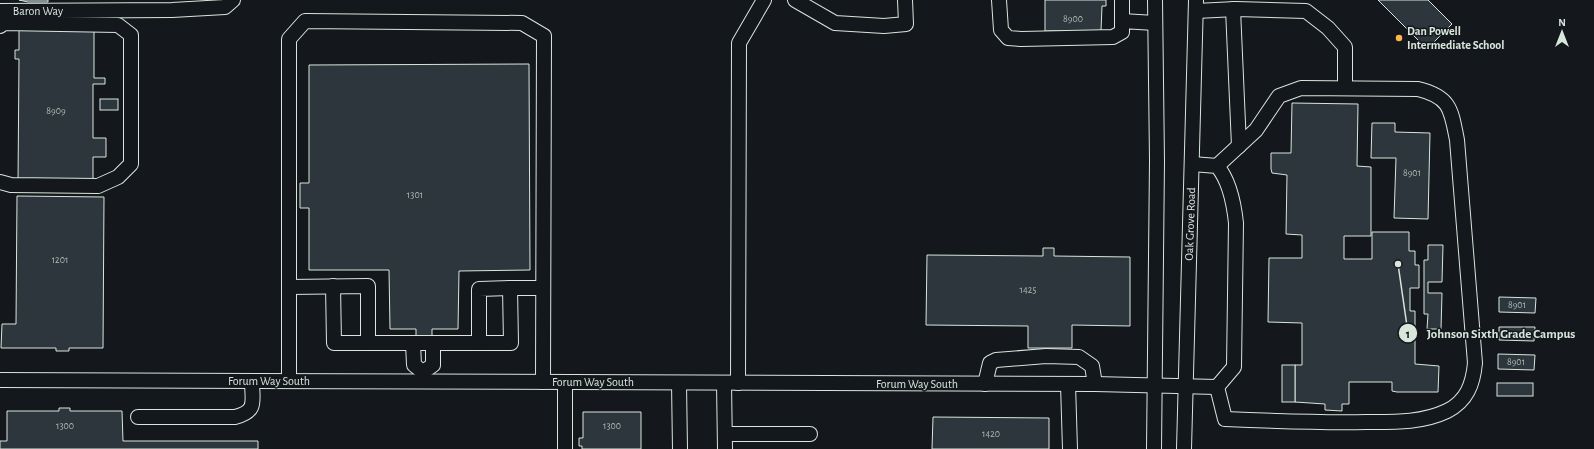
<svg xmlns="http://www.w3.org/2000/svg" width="1594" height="449" font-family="'Alegreya Sans',sans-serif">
<rect width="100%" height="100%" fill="#14181c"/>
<g fill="#2c363c" stroke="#d8e6dc">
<path d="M19 0H48V2H28Z"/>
<path d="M1045 0H1106V6H1102L1101 31H1045Z"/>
<path d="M1378 0H1428L1452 24 1427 49Z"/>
<path d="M19 29H94V78H105V84H93V138H106V157H93V183H18L19 59H15V50H19Z"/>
<path d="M529 64 530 270 459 271 458 329H432V337H416V329H390L389 270H309V208H300V183H309V65Z"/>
<rect x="100" y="99" width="18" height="11"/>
<path d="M1292 103 1358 104 1357 166 1371 167V236H1344V259H1372V232H1409V251H1415V265H1419V288H1410V311H1415V364L1439 366 1438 392H1397L1392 391V382H1349V404H1342V411L1325 410V404L1295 402V365H1302V323L1268 322 1269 258H1302V235L1286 234 1287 175 1272 173 1271 169V153H1291Z"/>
<path d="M1372 123H1395V132L1430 133 1428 219 1394 218 1396 158H1371Z"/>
<path d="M17 196 104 197 103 348H69V351H56V348H1L2 324H16Z"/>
<path d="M1428 245H1443L1442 282H1428V293H1442L1441 329H1427L1428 314H1424V260H1428Z"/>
<path d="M1043 248H1054V256L1130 257V326L1072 325V348H1028V326L926 325 927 255 1043 256Z"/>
<path d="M1499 297 1536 298 1535 313 1499 312Z"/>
<path d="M1499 327H1535L1534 341 1499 340Z"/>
<path d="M1498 354 1535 355 1534 370 1498 369Z"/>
<rect x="1282" y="365" width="13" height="37"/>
<rect x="1497" y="383" width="36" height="13"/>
<path d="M59 408H70V411H122L123 441H258V449H0V441H7V411H59Z"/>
<path d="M583 412H641V449H582V446H579V438H583Z"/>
<path d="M933 417 1049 418V449H932Z"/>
</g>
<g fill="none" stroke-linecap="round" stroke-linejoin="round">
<defs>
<g id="minor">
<path d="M795 0 835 23 884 26 906 24 905 0"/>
<path d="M999 0 1001 30 1008 38 1021 39 1113 37 1122 32V21L1155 23"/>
<path d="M1122 0V21"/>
<path d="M1233 9 1239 146"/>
<path d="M0 11 172 10 225 7 233 0"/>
<path d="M1196 11 1236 9 1306 11 1328 28 1345 47V88"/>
<path d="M0 26 4 23 118 25 131 35V164L118 177 98 186 11 185 0 182"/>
<path d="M1217 166 1256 130 1279 96 1301 88 1418 89C1451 97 1451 110 1457 140L1475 363C1473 384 1467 401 1447 411 1422 423 1393 422 1366 422 1319 423 1272 421 1225 419L1217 387"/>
<path d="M333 286 334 343H368"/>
<path d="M289 287 368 286V343H511L510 288H543"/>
<path d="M413 343 414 365 423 372V381"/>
<path d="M479 343V289L510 288"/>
<path d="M423 372 433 365V343"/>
<path d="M0 380 1095 384 1217 387 1234 367 1236 223C1234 204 1230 181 1217 166L1192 164"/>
<path d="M289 381V39L305 21 522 23 544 36 543 382"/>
<path d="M679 383 680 449"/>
<path d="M724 383 725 449"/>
<path d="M738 383 739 43 764 0"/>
<path d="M985 384 990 363 996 360 1046 356 1079 357 1092 366 1095 384"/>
<path d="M1068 384 1070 449"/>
<path d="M138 417H235C258 411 252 401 252 381"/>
<path d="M725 434H810"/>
<path d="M565 449V382"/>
<path d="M1154 449 1157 161 1155 0"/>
<path d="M1184 449 1196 0"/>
</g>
</defs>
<use href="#minor" stroke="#d8e6dc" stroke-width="16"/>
<use href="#minor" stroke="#14181c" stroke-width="14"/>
</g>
<circle fill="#ffb74d" stroke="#14181c" stroke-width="1.5" cx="1399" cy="38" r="4"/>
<g text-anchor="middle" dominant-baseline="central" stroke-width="3" stroke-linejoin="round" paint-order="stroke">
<g font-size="10" fill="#adbab4">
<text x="1073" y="19">8900</text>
<text x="56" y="111">8909</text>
<text x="1412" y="173">8901</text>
<text x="415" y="195">1301</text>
<text x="60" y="260">1201</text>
<text x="1028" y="290">1425</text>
<text x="1517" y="305">8901</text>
<text x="1516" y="362">8901</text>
<text x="65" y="426">1300</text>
<text x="612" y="426">1300</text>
<text x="991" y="434">1420</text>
</g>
<g font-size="12" fill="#d8e6dc" stroke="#14181c">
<text x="38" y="11">Baron Way</text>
<text transform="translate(1190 224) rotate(-88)">Oak Grove Road</text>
<text x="269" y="381">Forum Way South</text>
<text x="593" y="382">Forum Way South</text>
<text x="917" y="384">Forum Way South</text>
</g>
<g font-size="12" font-weight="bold" fill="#d8e6dc" stroke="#14181c" text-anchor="start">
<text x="1407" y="31">Dan Powell<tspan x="1407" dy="14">Intermediate School</tspan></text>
</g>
</g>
<path fill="none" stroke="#d8e6dc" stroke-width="1.5" d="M1398 264L1408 333"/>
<g fill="#d8e6dc" stroke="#14181c" stroke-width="1.5">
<circle cx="1398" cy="264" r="4"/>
<circle cx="1408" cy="333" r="10"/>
</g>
<g font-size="12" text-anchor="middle" font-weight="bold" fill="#111">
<text x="1408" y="338">1</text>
</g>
<g font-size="13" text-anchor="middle" font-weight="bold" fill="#d8e6dc" stroke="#14181c" stroke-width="3" stroke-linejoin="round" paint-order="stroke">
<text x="1501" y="338">Johnson Sixth Grade Campus</text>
</g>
<g transform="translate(1562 32)" stroke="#14181c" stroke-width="3" paint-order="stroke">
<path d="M0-3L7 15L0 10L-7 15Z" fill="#d8e6dc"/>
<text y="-6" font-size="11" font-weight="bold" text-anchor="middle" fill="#d8e6dc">N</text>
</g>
</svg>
